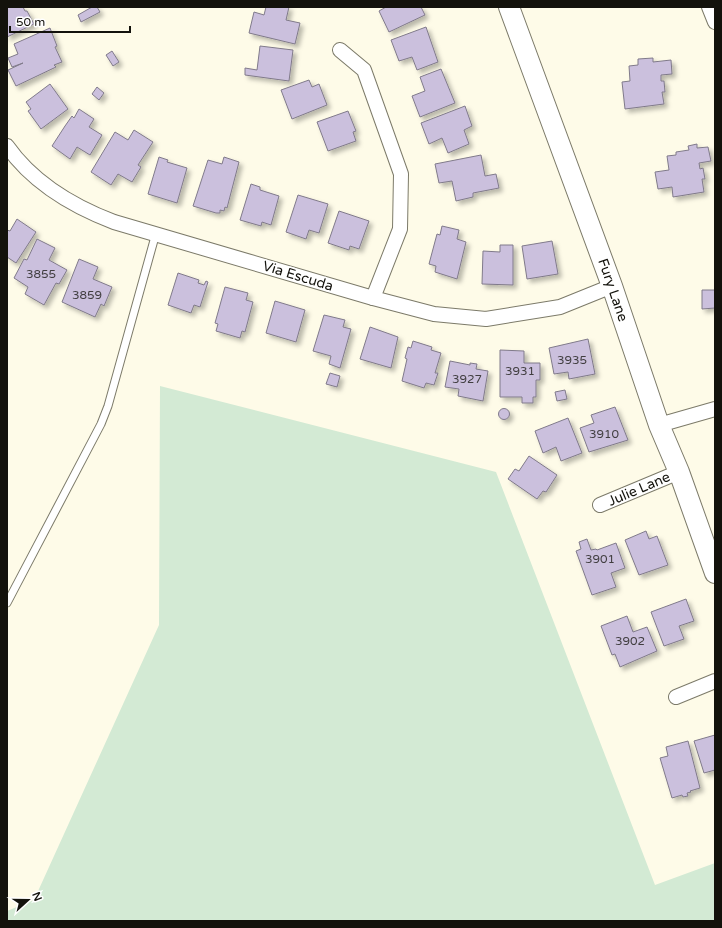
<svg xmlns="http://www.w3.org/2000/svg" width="722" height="928" font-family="'Varela Round',sans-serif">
<defs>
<filter id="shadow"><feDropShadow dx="3.5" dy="3.5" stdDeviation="2" flood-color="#0004"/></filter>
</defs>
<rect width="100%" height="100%" fill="#fefbe8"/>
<path fill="#d3ead4" d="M160 386 496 472 655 885 715 863V921H7V911L34 900 159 625Z"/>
<g fill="#cbc0dd" stroke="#807a8a" filter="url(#shadow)">
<path d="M7 7H23L25 11H27L34 24 7 37Z"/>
<path d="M92 7H97L100 12 81 22 78 15Z"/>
<path d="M266 7H289L286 20 300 23 295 44 249 33 254 12 264 15Z"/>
<path d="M386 7H421L425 15 389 32 379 11Z"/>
<path d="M426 27 438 62 417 70 412 57 399 61 391 40Z"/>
<path d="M50 28 57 46 55 47 62 62 54 65 56 67 16 86 8 70 23 63 12 67 8 58 18 54 14 44Z"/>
<path d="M260 46 293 50 289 81 245 75V68L257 70Z"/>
<path d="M112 51 119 62 113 66 106 55Z"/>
<path d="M653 58V62L671 60 672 74 661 75V81H664L665 92H662L664 104 625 109 622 82 630 81 629 66 638 65V59Z"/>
<path d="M441 69 455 103 420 117 412 96 425 91 420 77Z"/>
<path d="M309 80 312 87 319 84 327 105 292 119 281 90Z"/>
<path d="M50 84 68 109 41 129 28 111 31 109 26 102Z"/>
<path d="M97 87 104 93 99 100 92 94Z"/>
<path d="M465 106 472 126 464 130 469 144 448 153 442 138 429 144 421 123Z"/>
<path d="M79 109 94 119 89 127 102 135 90 155 77 147 70 159 52 146 65 126 72 116 74 118Z"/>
<path d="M348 111 356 131 353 132 356 141 328 151 317 122Z"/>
<path d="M134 130 153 142 138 165 141 167 132 182 118 174 111 185 91 172 115 132 128 140Z"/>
<path d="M697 144V148L708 147 711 161 699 163 700 169 703 168 705 179H702L704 192 673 197 672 187 658 189 655 172 669 170 667 156 676 155V152L689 150 688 146Z"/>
<path d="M481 155 485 176 496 174 499 188 473 193V197L456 201 452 181 439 183 435 164Z"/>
<path d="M159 157 168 160 167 162 187 168 177 203 148 194Z"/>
<path d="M224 157 239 162 227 208 225 207 224 211 220 210V213H216L193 206 208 160 222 164Z"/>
<path d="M251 184 260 187V190L279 196 271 225 262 222 261 226 240 220Z"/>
<path d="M298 195 328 204 319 233 309 230 306 239 286 232Z"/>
<path d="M339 211 369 221 359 249 350 246 349 250 328 243Z"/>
<path d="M17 219 36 232 16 263 7 257V230L10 231Z"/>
<path d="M442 226 459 230 457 239 466 242 457 279 435 272 436 266 429 264 437 234 440 235Z"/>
<path d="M37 239 55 248 49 260 67 270 59 284 56 283 44 305 25 294 28 287 14 278 24 259 27 260Z"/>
<path d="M552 241 558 274 527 279 522 246Z"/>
<path d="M500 245H513V285L482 284 483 251 500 252Z"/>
<path d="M79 259 98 267 93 279 112 287 104 306 101 304 95 317 62 302Z"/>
<path d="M178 273 199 280 198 283 204 285 206 281 208 282 200 307 194 305 191 313 168 305Z"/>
<path d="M225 287 248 293 246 300 253 302 245 332 242 331 240 338 216 331 218 324 215 323Z"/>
<path d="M702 290H715V308L702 309Z"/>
<path d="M275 301 305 310 296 342 266 333Z"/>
<path d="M324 315 345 320 343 327 351 329 340 368 329 364 331 356 313 351Z"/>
<path d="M370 327 398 337 391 368 360 359Z"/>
<path d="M588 339 595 374 569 379 568 372 554 374 549 348Z"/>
<path d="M413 341 432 347 431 350 441 353 435 373H438L434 385 426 383 424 388 402 381 407 359 405 358 408 347 411 348Z"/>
<path d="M500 350 524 351V363H540V380H536V397H533V403H522V397H500Z"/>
<path d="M450 361 470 365V363L477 364 476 369 488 371 483 401 458 396 459 389 445 387Z"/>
<path d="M330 373 340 376 337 387 326 384Z"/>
<path d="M565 390 567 399 557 401 555 392Z"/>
<path d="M615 407 628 440 589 452 580 428 594 423 591 415Z"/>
<circle cx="504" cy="414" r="5.5"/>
<path d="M568 418 582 453 561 461 556 447 543 453 535 431Z"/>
<path d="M529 456 557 475 546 492 543 491 537 499 508 479 515 469 519 471Z"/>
<path d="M646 531 649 539 657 536 668 565 639 575 625 540Z"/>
<path d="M587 539 591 550 596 549 597 550 616 543 625 568 611 573 616 587 592 595 576 551 581 549 579 542Z"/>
<path d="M686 599 694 621 679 626 684 639 664 646 651 612Z"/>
<path d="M627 616 633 632 647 627 657 651 620 667 615 654 612 655 601 626Z"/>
<path d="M715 735V770L704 773 694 741Z"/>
<path d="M688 741 700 788 690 791 691 792 687 793 688 796 683 797 682 795 672 798 660 758 668 756 666 747Z"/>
</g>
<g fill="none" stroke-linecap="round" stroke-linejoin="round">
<defs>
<path id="lane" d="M7 603 101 424 108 406 156 233"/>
<g id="street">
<path d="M709 7 715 22"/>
<path d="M340 50 364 70 401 174 400 229 373 298"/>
<path d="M7 146C33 183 72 206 114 222L373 298 434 314 486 319 560 307 612 286"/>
<path d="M659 425 715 409"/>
<path d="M600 505 679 472"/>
<path d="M676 697 715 681"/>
</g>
<path id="secondary" d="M509 7 612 286 659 425 679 472 715 573"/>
</defs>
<use href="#lane" stroke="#7c7a69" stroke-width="9"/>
<use href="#street" stroke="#7c7a69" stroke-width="16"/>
<use href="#secondary" stroke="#7c7a69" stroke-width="22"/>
<use href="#lane" stroke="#fff" stroke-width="7"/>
<use href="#street" stroke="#fff" stroke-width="14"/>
<use href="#secondary" stroke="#fff" stroke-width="20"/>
</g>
<g text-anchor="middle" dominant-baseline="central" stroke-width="3" stroke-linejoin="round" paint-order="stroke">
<g font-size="12" fill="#413e40">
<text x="41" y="274">3855</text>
<text x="87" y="295">3859</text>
<text x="572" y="360">3935</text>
<text x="520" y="371">3931</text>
<text x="467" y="379">3927</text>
<text x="604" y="434">3910</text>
<text x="600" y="559">3901</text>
<text x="630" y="641">3902</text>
</g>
<g font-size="14" fill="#13120c" stroke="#fff">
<text transform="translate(298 276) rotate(17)">Via Escuda</text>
<text transform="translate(613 290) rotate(71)">Fury Lane</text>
<text transform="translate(639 489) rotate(-23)">Julie Lane</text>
</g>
</g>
<rect width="722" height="928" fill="none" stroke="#13120c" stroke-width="16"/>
<g transform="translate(28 900) rotate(69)" stroke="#ffffff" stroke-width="3" paint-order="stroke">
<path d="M0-3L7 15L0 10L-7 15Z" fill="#13120c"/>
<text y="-6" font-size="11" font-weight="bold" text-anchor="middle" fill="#13120c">N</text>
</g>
<path d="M10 26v6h120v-6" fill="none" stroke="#13120c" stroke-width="2"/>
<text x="16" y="26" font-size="12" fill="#13120c" stroke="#ffffff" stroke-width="3" paint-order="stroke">50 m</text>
</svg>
